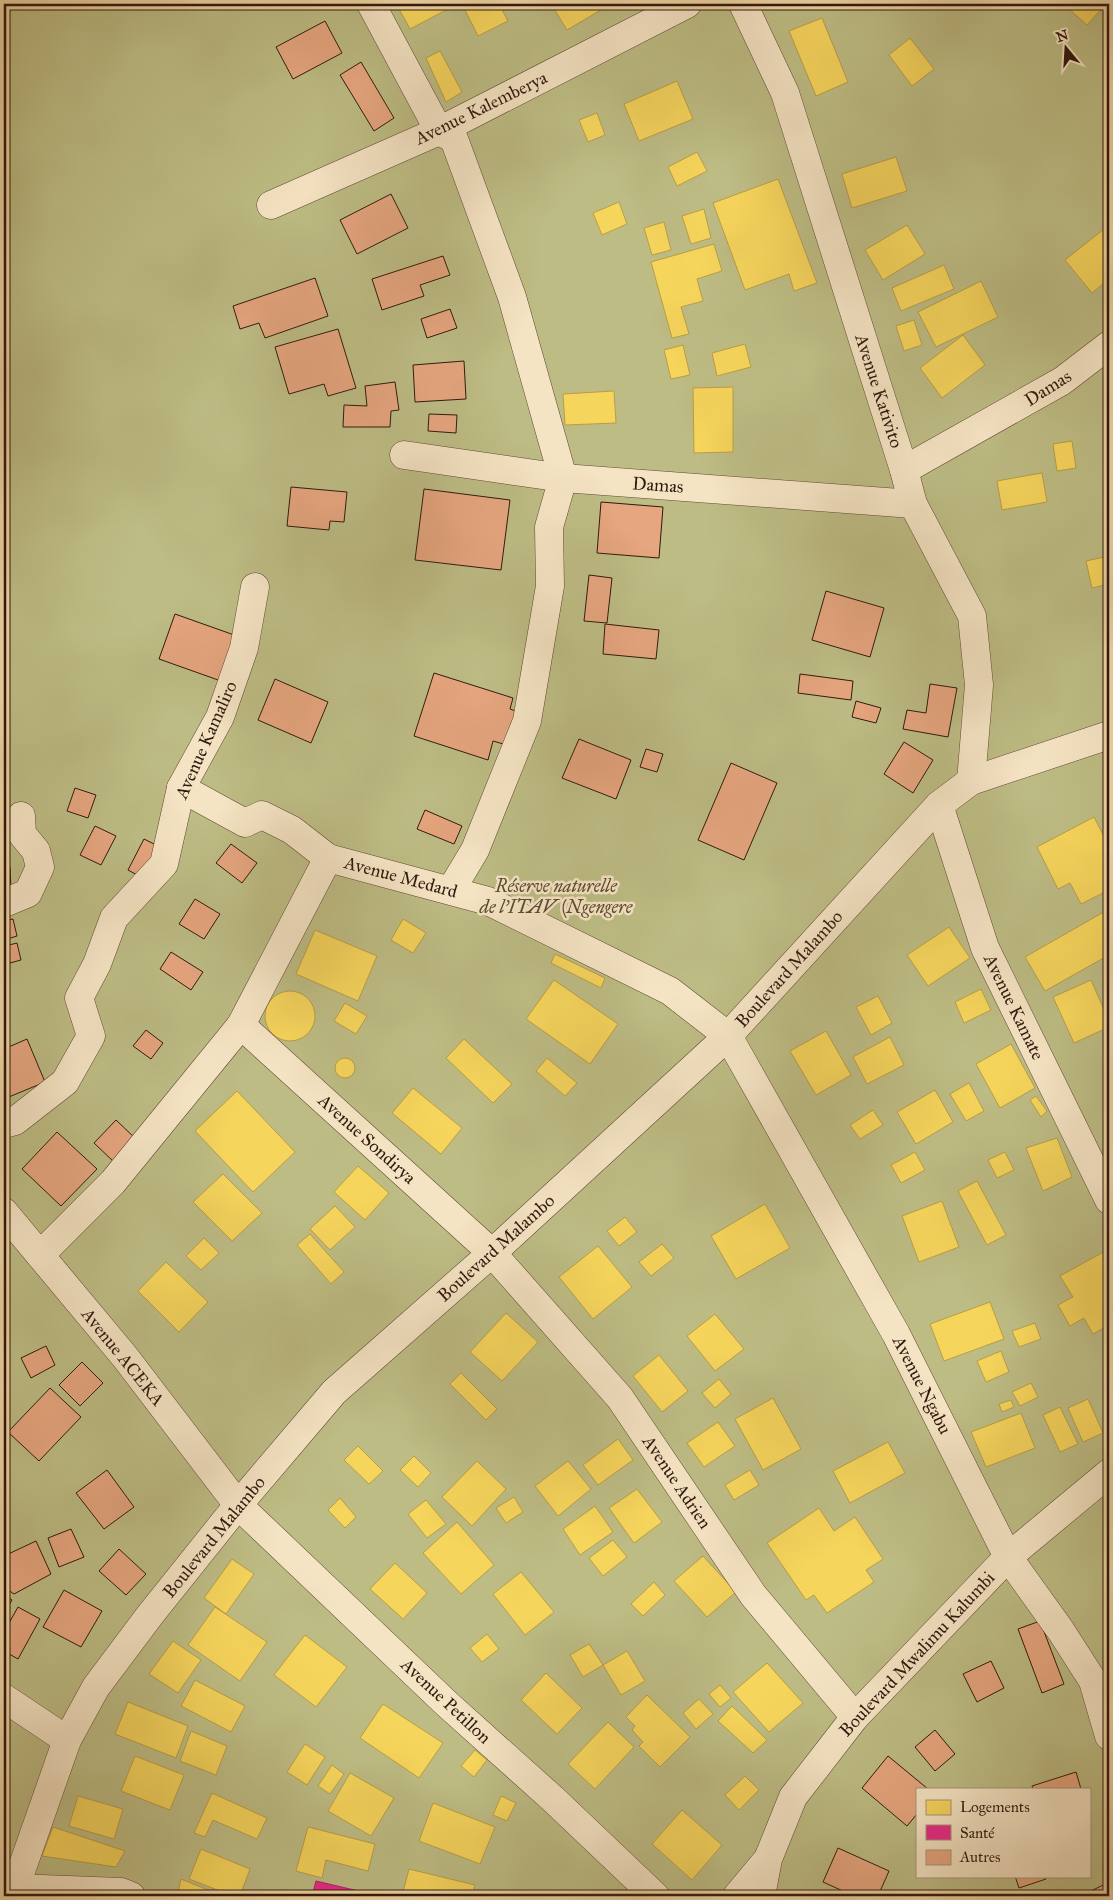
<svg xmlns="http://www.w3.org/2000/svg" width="1113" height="1900" font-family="'IM FELL Great Primer',serif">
<rect width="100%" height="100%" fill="#f0d5a4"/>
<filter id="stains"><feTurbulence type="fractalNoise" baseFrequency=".004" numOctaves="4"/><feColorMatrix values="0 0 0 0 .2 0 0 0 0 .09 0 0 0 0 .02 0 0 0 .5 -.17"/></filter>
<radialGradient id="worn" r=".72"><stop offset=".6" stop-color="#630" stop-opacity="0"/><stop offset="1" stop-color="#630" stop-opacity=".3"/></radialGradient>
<path fill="#bdbc84" stroke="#766a49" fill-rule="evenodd" d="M4 4H1109V1896H4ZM917 1789H1089V1876H917Z"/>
<g fill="#f6d55c" stroke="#ba9d45">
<path d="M410 4H458L410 29 399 9Z"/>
<path d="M462 4H499L508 21 478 36Z"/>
<path d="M551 4H611L567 30Z"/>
<path d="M1072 4H1106L1087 25 1068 8Z"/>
<path d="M822 18 848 82 816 96 789 31Z"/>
<path d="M910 38 934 69 912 86 889 55Z"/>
<path d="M440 51 462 92 446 102 426 58Z"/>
<path d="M677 81 693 119 639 141 624 104Z"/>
<path d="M597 113 605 135 588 142 579 120Z"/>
<path d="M697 152 707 171 677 186 668 167Z"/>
<path d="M896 157 907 191 852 208 842 174Z"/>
<path d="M778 179 817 283 794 291 789 274 745 290 713 203Z"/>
<path d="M619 202 627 224 602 235 593 213Z"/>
<path d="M704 209 711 238 691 244 682 216Z"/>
<path d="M664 222 671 250 652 255 644 228Z"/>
<path d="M907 225 925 254 883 280 865 250Z"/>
<path d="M1109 225V279L1092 293 1065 260Z"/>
<path d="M714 244 722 271 697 279 703 301 681 307 689 334 672 338 651 262Z"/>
<path d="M944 265 954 289 901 311 892 288Z"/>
<path d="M981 281 998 317 936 347 918 312Z"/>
<path d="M914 320 922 345 904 351 896 326Z"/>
<path d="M963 335 985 365 942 398 920 368Z"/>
<path d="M745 344 751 367 717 376 712 353Z"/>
<path d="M683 345 690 375 671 379 664 350Z"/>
<path d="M733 387V452L694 453 693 388Z"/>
<path d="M614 391 616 423 565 425 563 394Z"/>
<path d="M1072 441 1076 468 1057 471 1053 444Z"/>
<path d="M1042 473 1047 502 1002 510 997 481Z"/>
<path d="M1109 556V584L1092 588 1086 561Z"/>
<path d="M1109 602V630L1105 603Z"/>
<path d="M1109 770V790L1103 772Z"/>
<path d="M1094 817 1109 846V890L1081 904 1070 883 1058 889 1037 847Z"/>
<path d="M1109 909V955L1045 991 1025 957Z"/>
<path d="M403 919 426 933 413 953 391 940Z"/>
<path d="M949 927 970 958 928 986 907 955Z"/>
<path d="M315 930 377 956 358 1001 296 974Z"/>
<path d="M555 954 605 978 601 988 551 963Z"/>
<path d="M554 980 618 1024 590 1064 526 1019Z"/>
<path d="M1091 980 1109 1021V1027L1074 1043 1053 997Z"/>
<path d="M981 989 991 1010 964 1023 955 1002Z"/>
<circle cx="290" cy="1016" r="25"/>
<path d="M878 996 892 1023 871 1035 856 1007Z"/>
<path d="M345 1003 367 1016 356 1034 334 1021Z"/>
<path d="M826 1031 851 1075 816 1095 790 1051Z"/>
<path d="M890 1037 904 1065 867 1084 853 1057Z"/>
<path d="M464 1039 512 1084 493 1103 446 1058Z"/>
<path d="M1011 1044 1035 1088 1000 1108 976 1064Z"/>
<circle cx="345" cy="1068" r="10"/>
<path d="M547 1058 577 1083 565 1096 536 1071Z"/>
<path d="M969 1083 984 1111 966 1121 950 1094Z"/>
<path d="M413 1088 462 1128 441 1154 392 1113Z"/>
<path d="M935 1090 953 1122 916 1144 897 1112Z"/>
<path d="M237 1091 295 1152 253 1192 195 1131Z"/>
<path d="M1036 1096 1047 1111 1041 1117 1030 1100Z"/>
<path d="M873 1110 883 1125 860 1139 850 1125Z"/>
<path d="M1057 1138 1072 1177 1043 1191 1026 1148Z"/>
<path d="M915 1152 925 1170 901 1183 891 1165Z"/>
<path d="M1005 1152 1014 1170 997 1178 988 1160Z"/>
<path d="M358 1166 389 1193 365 1220 334 1192Z"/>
<path d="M223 1174 262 1213 232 1241 193 1202Z"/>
<path d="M977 1181 1006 1235 987 1245 958 1191Z"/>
<path d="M942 1201 959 1247 919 1262 902 1216Z"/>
<path d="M765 1204 790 1248 736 1279 711 1236Z"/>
<path d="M335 1206 355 1227 330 1250 310 1229Z"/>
<path d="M625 1217 637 1232 619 1246 607 1231Z"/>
<path d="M310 1234 344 1272 331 1284 297 1245Z"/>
<path d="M204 1238 219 1253 201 1270 186 1256Z"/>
<path d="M662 1244 674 1258 651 1276 639 1262Z"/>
<path d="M598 1246 632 1287 593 1319 559 1277Z"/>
<path d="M1109 1249V1325L1093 1334 1084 1318 1070 1326 1058 1305 1073 1297 1060 1276Z"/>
<path d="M166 1262 208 1302 179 1332 138 1291Z"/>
<path d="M990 1302 1004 1339 944 1361 930 1324Z"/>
<path d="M506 1313 538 1342 502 1381 470 1352Z"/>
<path d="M715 1314 744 1349 715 1371 687 1336Z"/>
<path d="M1035 1323 1041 1339 1019 1347 1012 1331Z"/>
<path d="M1001 1351 1009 1372 986 1382 977 1361Z"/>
<path d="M659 1355 688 1391 662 1412 633 1376Z"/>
<path d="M461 1373 497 1409 486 1420 450 1384Z"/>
<path d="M719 1379 731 1394 715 1408 702 1393Z"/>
<path d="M1031 1383 1038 1397 1020 1406 1012 1392Z"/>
<path d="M773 1398 801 1449 763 1470 735 1419Z"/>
<path d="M1088 1399 1103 1433 1083 1442 1068 1408Z"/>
<path d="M1011 1400 1014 1407 1002 1412 999 1404Z"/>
<path d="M1060 1407 1078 1444 1060 1452 1043 1415Z"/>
<path d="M1021 1413 1035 1448 986 1467 971 1432Z"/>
<path d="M718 1422 735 1446 704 1467 687 1443Z"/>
<path d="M618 1439 633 1460 598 1485 583 1465Z"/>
<path d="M888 1442 905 1473 850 1503 833 1471Z"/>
<path d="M358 1446 383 1471 369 1484 344 1460Z"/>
<path d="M414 1456 431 1473 418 1487 400 1470Z"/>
<path d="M477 1461 506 1489 472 1526 442 1497Z"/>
<path d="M568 1461 591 1489 558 1516 535 1486Z"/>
<path d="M750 1470 759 1485 734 1500 725 1485Z"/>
<path d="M637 1489 662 1522 634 1543 609 1508Z"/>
<path d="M514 1497 523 1512 506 1523 496 1508Z"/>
<path d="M340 1498 356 1517 345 1528 328 1510Z"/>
<path d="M426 1500 446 1524 427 1538 408 1514Z"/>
<path d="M595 1506 613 1532 580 1555 563 1529Z"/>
<path d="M819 1508 834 1531 855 1517 883 1559 866 1570 874 1582 827 1613 814 1595 806 1600 767 1543Z"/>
<path d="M457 1522 494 1565 461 1594 423 1553Z"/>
<path d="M613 1540 627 1557 603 1576 589 1558Z"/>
<path d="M703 1556 736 1592 707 1617 674 1581Z"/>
<path d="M232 1559 254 1574 226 1614 204 1598Z"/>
<path d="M395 1563 427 1593 403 1619 370 1589Z"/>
<path d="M521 1572 554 1612 525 1635 493 1594Z"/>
<path d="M654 1582 665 1595 643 1616 631 1604Z"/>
<path d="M215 1607 267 1642 240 1681 188 1645Z"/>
<path d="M487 1634 499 1649 482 1662 470 1648Z"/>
<path d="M305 1635 347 1667 316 1707 274 1675Z"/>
<path d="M173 1641 201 1660 178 1693 149 1674Z"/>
<path d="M589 1644 603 1665 583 1677 570 1655Z"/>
<path d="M627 1651 645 1681 621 1695 603 1665Z"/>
<path d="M767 1663 803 1703 769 1732 733 1692Z"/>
<path d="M546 1673 582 1708 557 1734 521 1700Z"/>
<path d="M195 1680 245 1706 231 1732 181 1706Z"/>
<path d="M720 1685 731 1698 720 1707 709 1694Z"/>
<path d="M647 1695 690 1737 660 1767 639 1746 643 1742 632 1730 635 1726 626 1717Z"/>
<path d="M699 1699 713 1714 696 1729 683 1713Z"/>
<path d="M128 1702 188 1726 176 1758 115 1734Z"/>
<path d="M383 1704 443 1743 419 1778 360 1738Z"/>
<path d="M732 1706 767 1740 753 1753 718 1721Z"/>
<path d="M608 1722 634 1747 595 1789 568 1764Z"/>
<path d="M191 1731 227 1746 216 1775 180 1761Z"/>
<path d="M305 1744 325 1757 307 1785 287 1772Z"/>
<path d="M475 1750 487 1760 474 1777 461 1766Z"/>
<path d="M135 1756 184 1775 170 1810 121 1791Z"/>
<path d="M332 1765 344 1774 330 1794 318 1786Z"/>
<path d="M350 1773 394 1798 371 1836 328 1811Z"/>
<path d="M745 1776 759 1790 739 1810 725 1795Z"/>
<path d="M212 1793 267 1818 257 1839 213 1820 205 1837 194 1833Z"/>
<path d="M78 1796 123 1809 114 1839 69 1826Z"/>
<path d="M501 1796 516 1803 507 1821 493 1815Z"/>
<path d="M433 1803 495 1827 480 1864 419 1841Z"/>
<path d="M682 1810 722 1845 692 1880 652 1844Z"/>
<path d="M53 1827 125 1851 116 1867 42 1856Z"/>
<path d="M308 1827 375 1844 368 1871 326 1860 322 1878 296 1871Z"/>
<path d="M201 1849 250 1869 240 1896H233L189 1879Z"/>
<path d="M409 1869 475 1885 472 1896H402Z"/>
<path d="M181 1879 223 1896H187L178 1892Z"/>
<path d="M590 1891V1896H519Z"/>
</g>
<path fill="#e7298a" stroke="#b02465" d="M316 1881 363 1892 361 1896H312Z"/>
<g fill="#e6a67f" stroke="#2f190e">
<path d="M325 21 342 53 293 79 276 47Z"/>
<path d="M361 62 394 118 374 131 340 75Z"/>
<path d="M391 194 408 228 357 254 340 220Z"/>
<path d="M443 256 450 275 420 285 424 296 382 310 372 279Z"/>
<path d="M315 278 328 316 265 338 259 323 240 329 233 306Z"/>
<path d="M450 309 457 328 427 338 421 319Z"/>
<path d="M338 329 356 388 328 396 324 384 289 394 275 347Z"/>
<path d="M464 361 466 399 415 402 413 365Z"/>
<path d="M395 382 399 410 391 411 390 427H343L344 405 367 406 365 386Z"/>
<path d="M429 414 457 415 456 433 428 431Z"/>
<path d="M291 487 347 492 344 522 330 521 329 530 287 526Z"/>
<path d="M424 489 510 500 501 570 415 560Z"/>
<path d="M601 502 663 507 659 558 597 553Z"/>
<path d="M589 575 612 578 607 623 584 621Z"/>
<path d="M826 591 884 608 870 657 812 640Z"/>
<path d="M175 614 237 636 221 681 159 659Z"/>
<path d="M605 624 659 630 656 659 603 654Z"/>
<path d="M434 673 513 698 510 709 518 712 507 745 493 741 488 760 414 736Z"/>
<path d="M800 674 853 681 851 700 798 693Z"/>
<path d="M275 679 328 702 311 743 258 720Z"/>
<path d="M930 684 957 688 948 737 903 729 907 710 926 713Z"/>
<path d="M856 701 881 708 876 723 852 717Z"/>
<path d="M579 739 631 760 616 799 562 778Z"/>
<path d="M904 742 933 760 913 793 884 774Z"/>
<path d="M646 749 663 754 657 772 640 767Z"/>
<path d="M731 763 777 783 744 860 698 840Z"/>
<path d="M75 788 96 795 88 818 67 811Z"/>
<path d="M425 810 462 826 454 844 417 829Z"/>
<path d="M95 826 116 836 101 865 80 855Z"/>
<path d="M144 839 158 846 141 877 128 870Z"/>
<path d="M231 844 257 863 242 883 216 863Z"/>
<path d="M4 867H10L11 890 4 891Z"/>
<path d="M195 899 220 914 204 939 179 924Z"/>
<path d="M13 919 17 936 4 940V921Z"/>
<path d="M17 943 21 960 10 963 5 946Z"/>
<path d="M171 952 203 972 191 990 160 969Z"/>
<path d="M146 1030 163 1043 151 1059 133 1046Z"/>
<path d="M27 1039 45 1082 4 1099V1049Z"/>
<path d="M116 1120 137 1140 115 1163 94 1143Z"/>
<path d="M57 1132 97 1169 61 1206 22 1169Z"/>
<path d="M46 1346 55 1365 31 1378 21 1358Z"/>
<path d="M82 1362 103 1383 80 1406 59 1385Z"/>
<path d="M50 1388 81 1417 39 1461 8 1432Z"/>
<path d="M107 1470 134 1507 104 1529 76 1493Z"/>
<path d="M71 1529 84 1557 59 1567 48 1538Z"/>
<path d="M36 1541 51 1574 14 1594 4 1587V1556Z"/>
<path d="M119 1549 146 1574 126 1595 99 1571Z"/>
<path d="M64 1590 102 1611 81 1647 43 1627Z"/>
<path d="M4 1595 12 1600 4 1613Z"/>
<path d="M18 1607 40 1619 18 1659 4 1651V1632Z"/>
<path d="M1040 1621 1064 1684 1042 1693 1018 1629Z"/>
<path d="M991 1661 1004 1688 977 1702 963 1674Z"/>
<path d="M935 1730 955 1754 935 1771 915 1747Z"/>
<path d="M888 1756 928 1789H917V1814L907 1826 862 1788Z"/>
<path d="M1076 1772 1081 1789H1033L1032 1786Z"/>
<path d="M838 1848 889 1871 878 1896H854L823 1882Z"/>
<path d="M1015 1876H1045L1046 1879 1019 1888Z"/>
<path d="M1109 1882V1896H1081Z"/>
</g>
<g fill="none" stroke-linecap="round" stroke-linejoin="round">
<defs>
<g id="minor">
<path d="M371 4 439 131 454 139 512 297 563 478 549 527 550 586 527 721 475 850 451 890"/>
<path d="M743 4 785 93 904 470 913 504 972 616 979 685 971 781"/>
<path d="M271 205 439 131 687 4"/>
<path d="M404 455 563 478 913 504"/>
<path d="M904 470 1062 381 1109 345"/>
<path d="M181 788 245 823 262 815 292 830 328 858 488 901 670 991 728 1036 896 1334 1008 1557 1061 1631 1093 1681 1109 1736"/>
<path d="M939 805 985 948 1109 1200"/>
<path d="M4 903 28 893 40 867 36 851 22 834 21 816"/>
<path d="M241 1025 492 1253 620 1398 753 1595 855 1717"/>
<path d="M4 1124 15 1121 65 1082 91 1036 79 998 97 964 114 918 164 864 181 788 220 717 244 648 255 587"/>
<path d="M4 1212 125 1357 238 1505 447 1704 553 1799 655 1896"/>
<path d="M40 1255 113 1182 241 1025 328 858"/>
<path d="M4 1698 67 1740"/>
<path d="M4 1885 15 1888 67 1740 96 1687 150 1615 238 1505 334 1392 492 1253 728 1036 939 805 971 781 1109 735"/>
</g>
<g id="tertiary">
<path d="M4 1893 15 1888 121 1892 131 1896"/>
<path d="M737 1896 767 1860"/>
<path d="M761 1896 768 1859 793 1797 855 1717 1008 1557 1109 1473"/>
</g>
</defs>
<use href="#minor" stroke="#5f4834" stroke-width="29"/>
<use href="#tertiary" stroke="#5f4834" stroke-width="29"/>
<use href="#minor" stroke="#f5e4c4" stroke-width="28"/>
<use href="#tertiary" stroke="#f5e4c4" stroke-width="28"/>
</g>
<g text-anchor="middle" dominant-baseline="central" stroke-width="5" stroke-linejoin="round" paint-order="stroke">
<g font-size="18" fill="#2f190e" stroke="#f5e4c4">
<text transform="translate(481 108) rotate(-26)">Avenue Kalemberya</text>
<text transform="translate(1048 388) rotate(-32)">Damas</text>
<text transform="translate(879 391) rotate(72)">Avenue Kativito</text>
<text transform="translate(658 485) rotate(4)">Damas</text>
<text transform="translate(206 740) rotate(-66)">Avenue Kamaliro</text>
<text transform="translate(401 877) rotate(15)">Avenue Medard</text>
<text transform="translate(789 969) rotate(-48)">Boulevard Malambo</text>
<text transform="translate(1014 1007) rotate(64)">Avenue Kamate</text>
<text transform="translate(367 1139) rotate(42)">Avenue Sondirya</text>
<text transform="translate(496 1248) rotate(-42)">Boulevard Malambo</text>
<text transform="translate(123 1357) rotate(51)">Avenue ACEKA</text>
<text transform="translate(922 1385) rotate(63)">Avenue Ngabu</text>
<text transform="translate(677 1482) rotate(56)">Avenue Adrien</text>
<text transform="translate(214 1537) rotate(-51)">Boulevard Malambo</text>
<text transform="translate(917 1654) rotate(-47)">Boulevard Mwalimu Kalumbi</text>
<text transform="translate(446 1701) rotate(43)">Avenue Petillon</text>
</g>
<g font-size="18" font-style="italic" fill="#5a4a31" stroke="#f5e4c4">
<text x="556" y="886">Réserve naturelle<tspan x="556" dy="21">de l'ITAV (Ngengere</tspan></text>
</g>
</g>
<rect width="1113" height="1900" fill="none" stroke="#f0d5a4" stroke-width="20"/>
<rect x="5" y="5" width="1103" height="1890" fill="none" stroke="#2f190e" stroke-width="2.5"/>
<rect x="10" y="10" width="1093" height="1880" fill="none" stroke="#2f190e"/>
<rect x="916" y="1788" width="175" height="90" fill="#f5e4c4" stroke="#a6937b"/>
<rect x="926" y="1800" width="25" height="15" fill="#f6d55c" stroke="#a6937b"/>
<text x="960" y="1812" font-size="15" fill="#2f190e">Logements</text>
<rect x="926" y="1825" width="25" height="15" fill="#e7298a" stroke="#a6937b"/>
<text x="960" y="1838" font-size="15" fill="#2f190e">Santé</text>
<rect x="926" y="1850" width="25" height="15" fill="#e6a67f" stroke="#a6937b"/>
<text x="960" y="1862" font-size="15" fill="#2f190e">Autres</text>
<g transform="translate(1066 48) rotate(342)" stroke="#f5e4c4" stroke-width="4" paint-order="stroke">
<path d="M0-4L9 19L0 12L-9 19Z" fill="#2f190e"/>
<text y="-8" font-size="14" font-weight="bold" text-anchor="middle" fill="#2f190e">N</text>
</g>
<rect width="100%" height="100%" filter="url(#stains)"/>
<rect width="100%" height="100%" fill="url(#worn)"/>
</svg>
